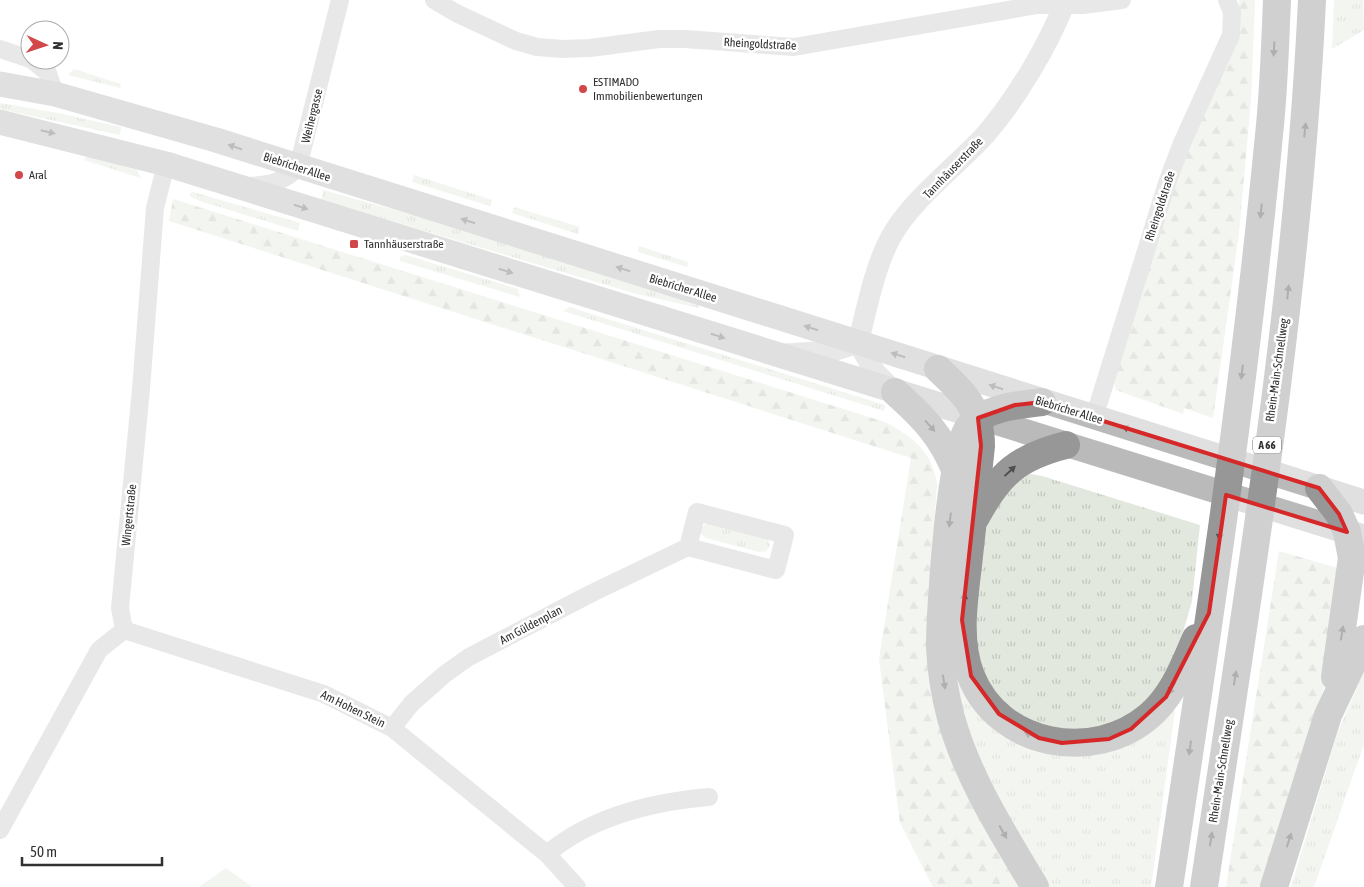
<svg xmlns="http://www.w3.org/2000/svg" width="1364" height="887" font-family="'Asap Condensed',sans-serif">
<defs>
<pattern id="grass-tufts" width="24" height="20" patternUnits="userSpaceOnUse" patternTransform="scale(1.25)"><rect width="24" height="20" fill="#e2e8dd"/><path d="M3 7l-1-3M5 7V3M7 7l1-3M15 17l-1-3M17 17v-4M19 17l1-3" fill="none" stroke="#c2c7be"/></pattern>
<pattern id="forest-firs" width="22" height="20" patternUnits="userSpaceOnUse" patternTransform="scale(1.25)"><rect width="22" height="20" fill="#e2e8dd"/><path d="M5 1l3.5 6h-7zM16 11l3.5 6h-7z" fill="#c2c7be"/></pattern>
</defs>
<rect width="100%" height="100%" fill="#fff"/>
<g fill="url(#grass-tufts)">
<path d="M1334 0H1363L1364 30 1332 49Z"/>
<path d="M74 69 121 84 120 88 68 75Z"/>
<path d="M0 103 58 113 121 127 120 135 0 109Z"/>
<path d="M88 154 137 170 141 178 84 160Z"/>
<path d="M414 175 492 200 490 206 412 182Z"/>
<path d="M323 190 452 226 699 305V308L637 294 321 200Z"/>
<path d="M193 192 300 223 298 231 200 201 190 196V193Z"/>
<path d="M514 207 580 227 578 234 512 213Z"/>
<path d="M639 246 688 262 687 267 638 252Z"/>
<path d="M405 255 518 289 520 297 400 261V257Z"/>
<path d="M569 307 885 405 884 411 563 311Z"/>
<path d="M968 451 988 519 999 501 1024 473 1042 476 1200 525 1192 601 1174 664 1169 709 1175 710 1151 887H1043L990 798 948 677Z"/>
<path d="M707 523 768 538 770 546 766 551 759 552 706 538 701 534V528Z"/>
<path d="M1364 672V744L1314 887H1291L1338 731Z"/>
</g>
<g fill="url(#forest-firs)">
<path d="M1239 0H1255L1251 100 1239 233 1213 418 1184 408 1183 414 1116 390 1113 377 1182 163 1235 47 1240 32Z"/>
<path d="M173 199 885 422C913 437 932 451 937 484L928 613 1021 887H933L900 823 879 659 911 458 169 221Z"/>
<path d="M1279 551 1341 569 1330 662 1310 744 1265 887H1226Z"/>
</g>
<path fill="#e2e8dd" d="M226 868 252 887H199Z"/>
<g fill="none" stroke-linecap="round" stroke-linejoin="round">
<g stroke="#cdcdcd" stroke-width="18">
<path d="M434 0 456 13 516 41 537 47 563 49 590 48 659 39H685L794 47 1037 5H1083L1122 0"/>
<path d="M0 49 30 59"/>
<path d="M32 60 48 73 55 94"/>
<path d="M249 186C268 185 285 182 298 167L340 0"/>
<path d="M1094 418 1168 180 1182 143 1231 35 1232 12 1227 0"/>
<path d="M124 630 324 694 392 728 547 854 577 887"/>
<path d="M392 728 412 703 445 674 469 657 592 593 688 547 776 570 785 535 697 512 688 547"/>
<path d="M0 830 99 650 124 630 120 608 141 389 155 208 166 164"/>
<path d="M547 854C592 816 651 802 709 797"/>
</g>
<g stroke="#cdcdcd" stroke-width="21">
<path d="M785 354 833 351 858 343"/>
<path d="M895 392 875 372 858 343C866 312 875 265 891 237 911 200 957 166 986 134 1017 98 1049 44 1066 0"/>
</g>
<g stroke="#bababa" stroke-width="25">
<path d="M0 84 55 94 216 140 1364 502"/>
<path d="M0 122 166 164 1364 537"/>
</g>
<g stroke="#979797" stroke-width="28">
<path d="M938 369C964 393 981 409 981 446 977 483 973 519 969 556 965 595 956 638 971 676 999 747 1094 763 1149 716 1173 696 1184 665 1196 638"/>
<path d="M895 392C923 417 942 436 956 472"/>
<path d="M1319 488 1339 514 1347 532 1352 558 1335 677"/>
<path d="M976 517C999 474 1018 457 1066 445"/>
<path d="M1035 887C1003 833 968 779 951 718 945 695 941 670 940 647 940 612 950 448 969 427 986 407 1018 405 1042 402"/>
<path d="M1169 887C1207 637 1245 386 1269 135 1274 90 1275 45 1277 0"/>
<path d="M1204 887C1248 593 1298 298 1312 0"/>
<path d="M1274 887 1328 715 1364 639"/>
</g>
</g>
<defs><path id="oneway-solid" d="M-6-.8H1V-3.2L6.5 0L1 3.2V.8H-6Z" transform="scale(1.25)"/></defs>
<g fill="#4f4f4f">
<use href="#oneway-solid" transform="translate(1274 49) rotate(93)"/>
<use href="#oneway-solid" transform="translate(1305 130) rotate(-84)"/>
<use href="#oneway-solid" transform="translate(1261 211) rotate(96)"/>
<use href="#oneway-solid" transform="translate(1288 292) rotate(-84)"/>
<use href="#oneway-solid" transform="translate(1242 372) rotate(97)"/>
<use href="#oneway-solid" transform="translate(930 426) rotate(48)"/>
<use href="#oneway-solid" transform="translate(1010 471) rotate(-43)"/>
<use href="#oneway-solid" transform="translate(950 520) rotate(97)"/>
<use href="#oneway-solid" transform="translate(1220 533) rotate(98)"/>
<use href="#oneway-solid" transform="translate(964 600) rotate(-84)"/>
<use href="#oneway-solid" transform="translate(1342 633) rotate(-81)"/>
<use href="#oneway-solid" transform="translate(1235 678) rotate(-81)"/>
<use href="#oneway-solid" transform="translate(944 682) rotate(81)"/>
<use href="#oneway-solid" transform="translate(1172 688) rotate(120)"/>
<use href="#oneway-solid" transform="translate(1031 735) rotate(-156)"/>
<use href="#oneway-solid" transform="translate(1190 748) rotate(98)"/>
<use href="#oneway-solid" transform="translate(1003 832) rotate(60)"/>
<use href="#oneway-solid" transform="translate(1211 839) rotate(-81)"/>
<use href="#oneway-solid" transform="translate(1289 840) rotate(-73)"/>
</g>
<g fill="#6e6e6e">
<use href="#oneway-solid" transform="translate(48 132) rotate(13)"/>
<use href="#oneway-solid" transform="translate(235 147) rotate(-161)"/>
<use href="#oneway-solid" transform="translate(301 207) rotate(18)"/>
<use href="#oneway-solid" transform="translate(468 221) rotate(-163)"/>
<use href="#oneway-solid" transform="translate(623 269) rotate(-163)"/>
<use href="#oneway-solid" transform="translate(506 271) rotate(17)"/>
<use href="#oneway-solid" transform="translate(811 328) rotate(-163)"/>
<use href="#oneway-solid" transform="translate(718 336) rotate(17)"/>
<use href="#oneway-solid" transform="translate(898 355) rotate(-162)"/>
<use href="#oneway-solid" transform="translate(996 387) rotate(-162)"/>
<use href="#oneway-solid" transform="translate(1129 429) rotate(-163)"/>
</g>
<path d="M0 0H1364V887H0ZM1042 402 1319 488 1339 514 1347 532 1226 495 1209 613 1166 697 1131 729 1109 739 1062 743 1039 738 999 714 971 676 962 620 981 446 978 418 1015 405Z" fill="#fff" fill-opacity=".55" fill-rule="evenodd"/>
<path fill="none" stroke="#d62828" stroke-width="4" stroke-linejoin="round" d="M1042 402 1319 488 1339 514 1347 532 1226 495 1209 613 1166 697 1131 729 1109 739 1062 743 1039 738 999 714 971 676 962 620 981 446 978 418 1015 405Z"/>
<g fill="#d24749" stroke="#fff" stroke-width="2">
<circle cx="583" cy="89" r="5"/>
<circle cx="19" cy="175" r="5"/>
<rect x="349" y="239" width="10" height="10" rx="2.5"/>
</g>
<g text-anchor="middle" dominant-baseline="central" stroke-width="5" stroke-linejoin="round" paint-order="stroke">
<rect fill="#fff" stroke="#6e6e6e" stroke-width="1" x="1253" y="436.5" width="28" height="17" rx="4"/>
<g font-size="11" font-weight="bold" fill="#303030">
<text x="1267" y="445">A 66</text>
</g>
<g font-size="12" fill="#303030" stroke="#fff">
<text transform="translate(760 44) rotate(3)">Rheingoldstraße</text>
<text transform="translate(312 116) rotate(-76)">Weihergasse</text>
<text transform="translate(297 167) rotate(18)">Biebricher Allee</text>
<text transform="translate(953 168) rotate(-46)">Tannhäuserstraße</text>
<text transform="translate(1160 206) rotate(-72)">Rheingoldstraße</text>
<text transform="translate(683 288) rotate(17)">Biebricher Allee</text>
<text transform="translate(1277 370) rotate(-82)">Rhein-Main-Schnellweg</text>
<text transform="translate(1069 410) rotate(17)">Biebricher Allee</text>
<text transform="translate(129 515) rotate(-84)">Wingertstraße</text>
<text transform="translate(531 625) rotate(-28)">Am Güldenplan</text>
<text transform="translate(353 709) rotate(26)">Am Hohen Stein</text>
<text transform="translate(1221 771) rotate(-81)">Rhein-Main-Schnellweg</text>
</g>
<g font-size="12" fill="#303030" stroke="#fff" text-anchor="start">
<text x="593" y="82">ESTIMADO<tspan x="593" dy="14">Immobilienbewertungen</tspan></text>
<text x="29" y="175">Aral</text>
<text x="364" y="244">Tannhäuserstraße</text>
</g>
</g>
<g transform="translate(45 45) rotate(93)"><circle r="24" fill="#ffffff" stroke="#acacac"/>
<path d="M0-4L9 19L0 12L-9 19Z" fill="#d24749"/>
<text y="-8" font-size="14" font-weight="bold" text-anchor="middle" fill="#303030">N</text>
</g>
<path d="M22 857v8h140v-8" fill="none" stroke="#303030" stroke-width="2.5"/>
<text x="30" y="857" font-size="15" fill="#303030" stroke="#ffffff" stroke-width="4" paint-order="stroke">50 m</text>
</svg>
